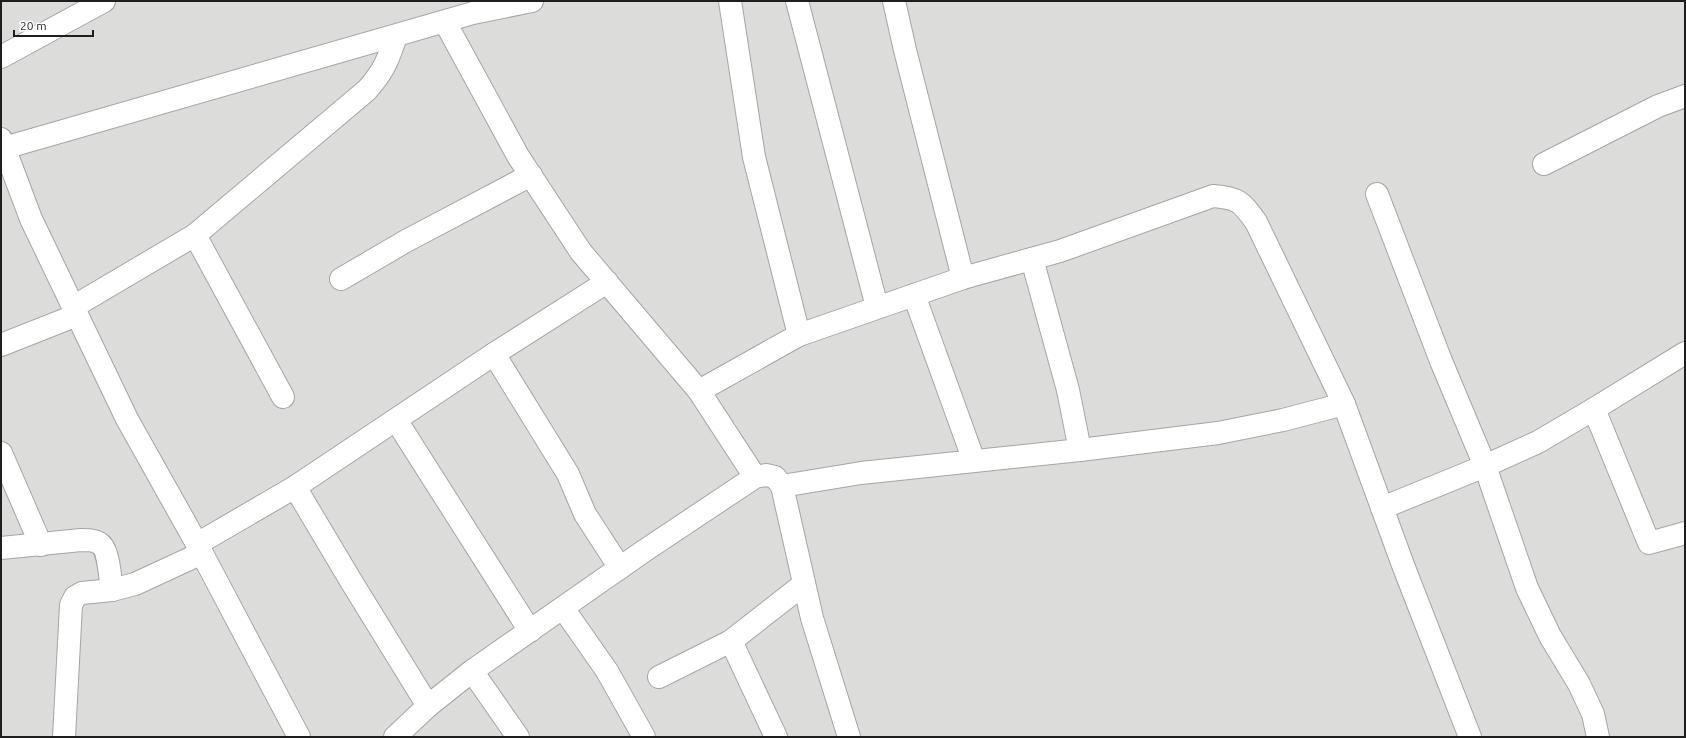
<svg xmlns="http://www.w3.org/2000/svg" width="1686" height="738" font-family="Ubuntu,sans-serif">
<rect width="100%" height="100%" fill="#e8f0e4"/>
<rect fill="#dcdcdb" x="1" y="1" width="1684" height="736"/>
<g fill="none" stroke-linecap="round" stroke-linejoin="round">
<defs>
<g id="minor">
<path d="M730 1 754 157 799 335"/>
<path d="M797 1 877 307"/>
<path d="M894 1 905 50 963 278"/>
<path d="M445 22 518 156 581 252 699 391 755 477"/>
<path d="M1 57 104 1"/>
<path d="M1 139 31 219 127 419 197 544 299 737"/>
<path d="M4 148 473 13 532 1"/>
<path d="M1544 164 1658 106 1685 96"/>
<path d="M1377 194 1441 361 1485 466 1527 588 1550 636 1579 684 1593 714 1598 737"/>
<path d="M195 235 283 397"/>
<path d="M1032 259 1068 390 1080 450"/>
<path d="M341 279 406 241 531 175"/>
<path d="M914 295 974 461"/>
<path d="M73 307 195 235 367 90C384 71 388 60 396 36"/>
<path d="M1 345 77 315"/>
<path d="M494 354 568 474 585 514 620 568"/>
<path d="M699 391 799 335 963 278 1060 251 1213 196C1238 198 1241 201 1256 222L1344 404 1403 565 1470 737"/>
<path d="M1594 409 1649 543 1685 533"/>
<path d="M396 420 530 631"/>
<path d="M1 453 41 545"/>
<path d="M782 486 861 473 1080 450 1218 433 1283 420 1344 404"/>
<path d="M295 487 351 581 428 706"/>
<path d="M1382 508 1485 466 1538 442 1594 409 1685 353"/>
<path d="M197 544 295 487 494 354 607 282"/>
<path d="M1 548 81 540C88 540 94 540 99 543 109 548 110 579 112 590"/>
<path d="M563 608 607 671 644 737"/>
<path d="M731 641 776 737"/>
<path d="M472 671 518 737"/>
<path d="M659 677 731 641 804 584"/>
<path d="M64 737 71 605 75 597 82 593 112 590 135 584 202 553"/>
<path d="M395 737 428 706 472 671 644 551 755 477 766 475 775 477 782 486 812 618 849 737"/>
</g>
</defs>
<use href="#minor" stroke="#a5a5a5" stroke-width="24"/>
<use href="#minor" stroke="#fff" stroke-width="22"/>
</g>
<rect width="1686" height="738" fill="none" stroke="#1e1e1e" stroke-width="4"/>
<path d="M14 30v6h79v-6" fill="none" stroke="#1e1e1e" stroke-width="2"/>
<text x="20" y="30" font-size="12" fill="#1e1e1e" stroke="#ffffff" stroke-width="3" paint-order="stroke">20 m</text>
</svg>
